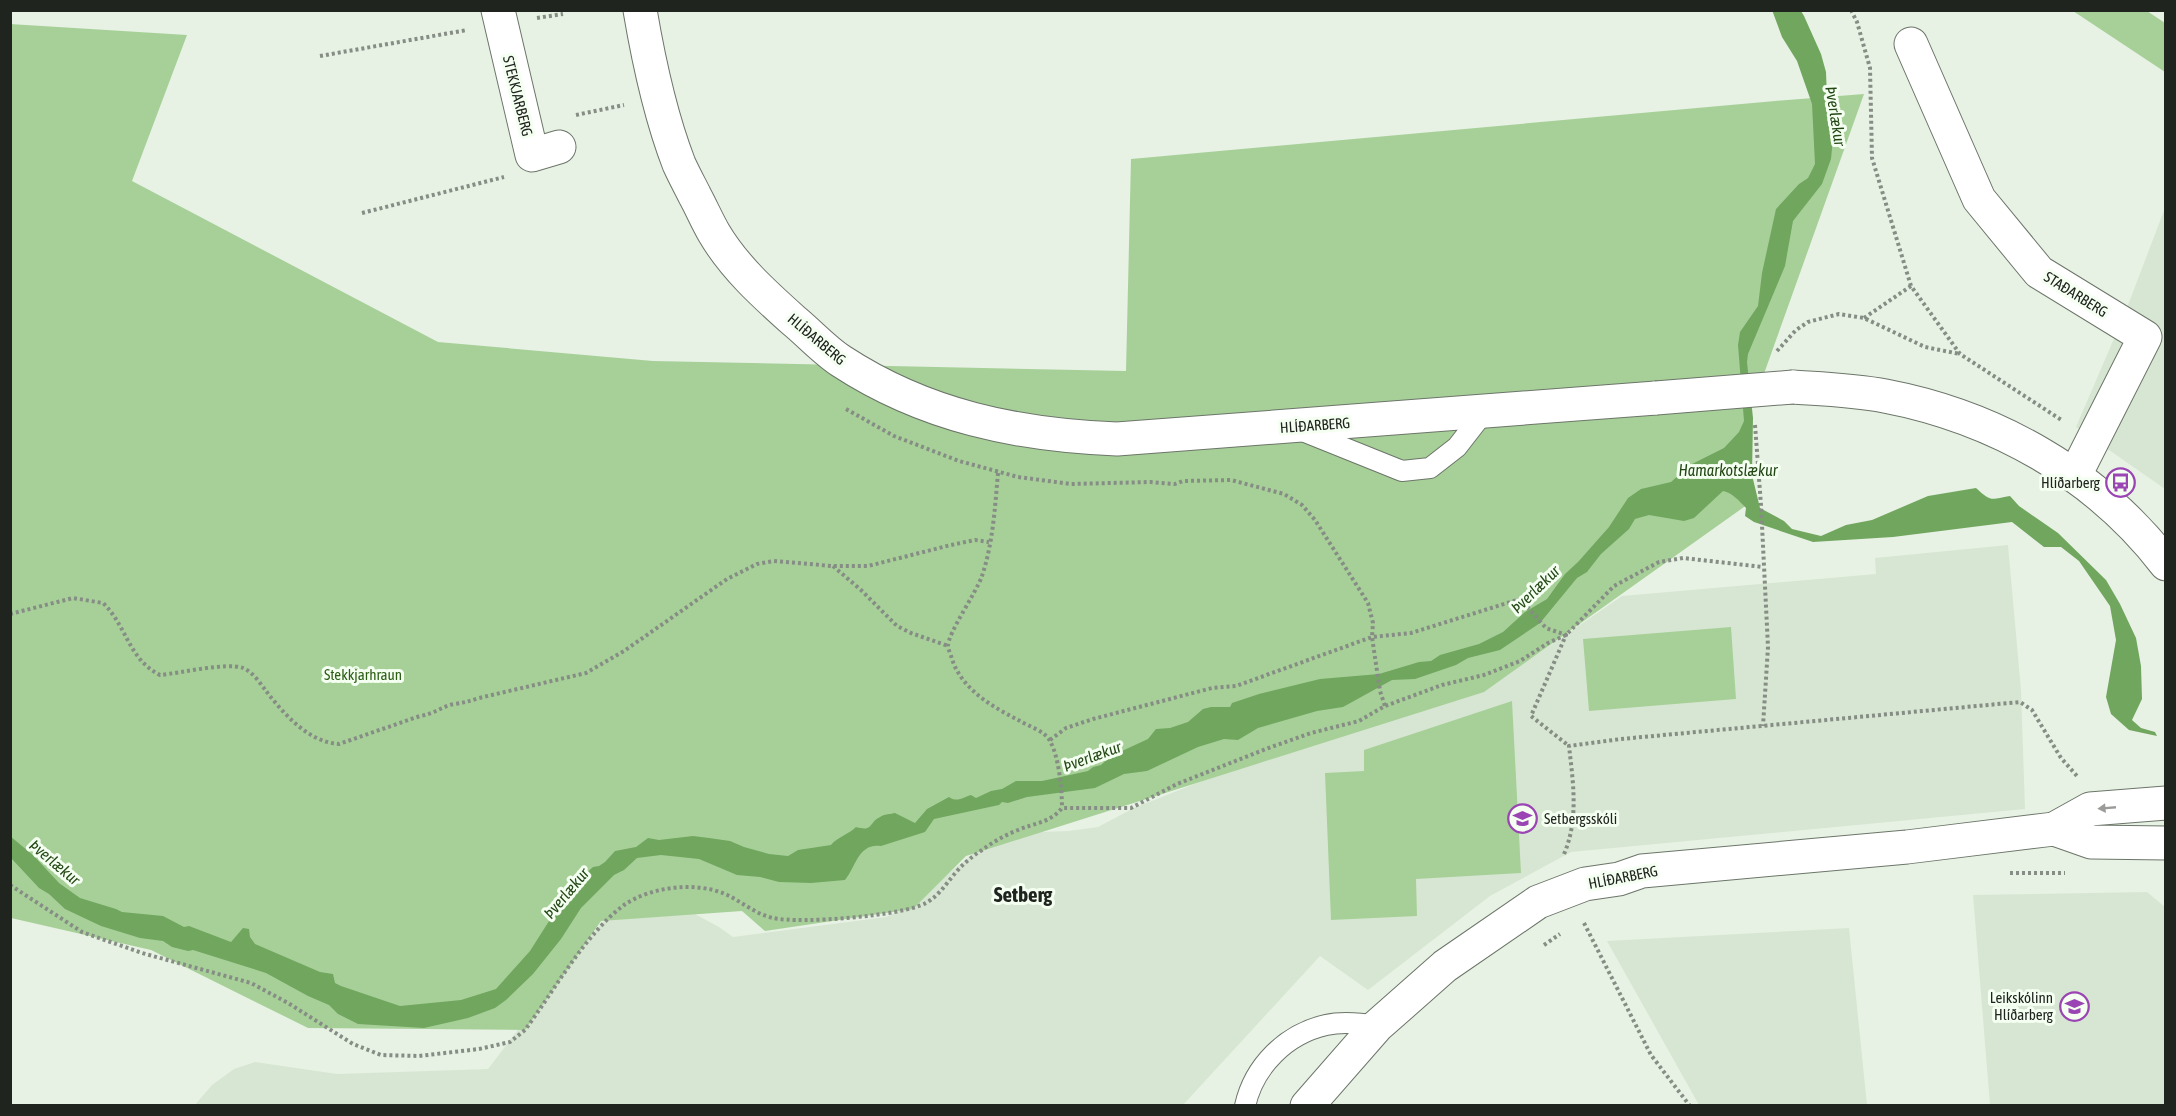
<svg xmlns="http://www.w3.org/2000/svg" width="2176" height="1116" font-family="'Asap Condensed',sans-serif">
<rect width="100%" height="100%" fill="#e7f2e4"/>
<g fill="#d7e6d2">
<path d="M2165 208V489L2076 427 2125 313Z"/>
<path d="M2008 545 2021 690 2025 809 1571 852 1490 896 1368 990 1320 956 1183 1105 194 1106 212 1085 234 1069 255 1062 337 1074 488 1069 585 942 606 919 691 912 719 927 733 937 886 917 904 909 984 845 1004 833 1069 831 1098 827 1134 808 1197 783 1500 673 1532 658 1622 596 1876 574 1875 558Z"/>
<path d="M2147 892 2165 907V1105H1990L1973 895Z"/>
<path d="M1849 928 1867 1105H1699L1607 941Z"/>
</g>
<g fill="#a7d099">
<path d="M2073 11H2147L2165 23V72Z"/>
<path d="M10 24 187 35 132 181 438 342 653 361 1126 371 1131 159 1775 101 1864 94 1746 424 1751 502 1484 692 966 856 913 909 765 931 742 911 601 921 525 1030 308 1028 151 950 11 918Z"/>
<path d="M1731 627 1736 699 1589 711 1583 639Z"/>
<path d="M1512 701 1521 873 1416 879 1417 916 1331 920 1325 773 1364 771V750Z"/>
</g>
<path fill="#71a65f" d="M1772 10 1801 11 1804 16 1821 54 1826 72 1827 98 1834 128 1831 159 1822 184 1793 221 1785 266 1748 354 1747 362 1753 418 1752 475 1760 508 1784 521 1792 529 1821 536 1846 525 1872 520 1928 496 1976 488C1992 503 1991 499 2010 496L2019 506 2058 533 2106 580 2120 604 2136 638 2141 666 2142 699 2132 720 2141 728 2155 732 2157 736 2129 730 2111 714 2106 697 2116 640 2110 606 2079 561 2061 547H2044L2012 522 1893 537 1813 542 1754 522 1745 516 1746 508C1739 501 1733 493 1723 491L1694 518 1684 521 1649 515 1635 519 1629 529 1601 554 1587 572 1577 578 1540 623 1500 650 1468 658 1456 665 1415 679 1392 680 1343 707 1317 711 1258 728 1238 740 1224 739 1198 747 1147 771 1124 774 1095 788 1027 797 1008 803 1002 802 999 805 934 819 925 832 881 846C858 843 856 867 845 880L811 883 779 882 760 877 737 875 699 859 661 855 637 858 624 870 614 875 581 908 561 939 533 974 506 1000 495 1008 468 1018 424 1028 358 1024 338 1014 329 1005 308 996 266 973 193 950 188 951 172 947 163 941 140 938 101 926 65 909 49 894 39 888 11 858 10 836 34 856 59 883 80 898 116 909 122 912 163 916 184 927 189 926 231 942 243 928 249 929 250 937 255 944 320 972 333 974 335 983 341 986 400 1006 461 1000 496 989 530 951 570 888 593 867 599 866 605 862 615 851 636 847 648 838 659 840 693 836 709 838 730 841 744 847 769 854 788 856 798 850 831 845C837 837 848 835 856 827 874 832 868 823 880 817 884 814 891 814 895 813L915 823 927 809 949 797C957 803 964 797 971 795L976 798 991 791 1002 789 1016 781H1042L1088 771 1093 767 1101 765 1111 756 1148 739 1156 729 1170 728 1188 722 1203 709 1211 707H1230L1232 703 1259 694 1320 679 1379 674 1419 662 1431 661 1440 655 1479 644 1503 632 1525 612 1547 599 1565 574 1578 562 1609 527 1628 498 1641 489 1671 482 1690 465 1724 448 1739 432 1744 421 1738 345 1740 332 1758 306 1762 273 1776 209 1799 184 1808 178 1815 164 1812 104 1797 61 1782 37Z"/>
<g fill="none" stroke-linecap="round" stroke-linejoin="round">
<defs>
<g id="lane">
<path d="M1300 430 1402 471 1430 468 1457 447 1485 411"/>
<path d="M1245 1106C1254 1066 1286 1034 1326 1025 1343 1021 1360 1023 1377 1026"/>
</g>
<g id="street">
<path d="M498 10 532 155 559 147"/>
<path d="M1911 44 1979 199 2039 272 2145 337 2075 475"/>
</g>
<g id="secondary">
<path d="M640 10C649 63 660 115 679 164 684 175 690 186 695 196 702 209 707 221 714 233 734 267 764 294 793 320 809 333 824 350 841 361 925 416 1017 435 1117 439L1656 398"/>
<path d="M1793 387C1824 389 1855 390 1885 396 1995 417 2097 474 2166 564"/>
<path d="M2054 829 2091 842 2166 843"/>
<path d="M1307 1106 1377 1026 1445 966 1538 902 1585 884 1619 879 1642 871 1907 847 2054 829 2090 809 2166 803"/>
</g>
</defs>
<use href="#lane" stroke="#6c7569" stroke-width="22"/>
<use href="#street" stroke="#6c7569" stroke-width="35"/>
<use href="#secondary" stroke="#6c7569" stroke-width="35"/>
<g stroke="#868d84" stroke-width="4" stroke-dasharray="3 3" stroke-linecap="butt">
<path d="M1851 10 1857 22 1870 68 1872 158 1911 286 1960 354 2063 421"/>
<path d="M537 18 563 14"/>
<path d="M320 56 467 30"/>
<path d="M576 115 624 105"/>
<path d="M362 213 504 177"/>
<path d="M1864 318 1911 286"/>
<path d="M1777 351 1796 330 1808 322 1839 314 1864 318 1925 347 1960 354"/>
<path d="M846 409 894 436 959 461 1018 477 1071 484 1151 482 1175 484 1183 481 1231 480 1284 494 1302 505 1315 520 1368 603 1373 623 1372 637 1380 691 1385 706"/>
<path d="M1755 425 1761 505 1768 647 1763 726"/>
<path d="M998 473C995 507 993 543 982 576 976 593 948 633 948 646 948 649 951 655 952 659 962 690 993 707 1020 721 1030 727 1045 731 1050 741 1059 757 1062 790 1062 808"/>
<path d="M833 566 861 590 897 626 911 633 948 646"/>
<path d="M10 614 73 598 103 603C127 626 128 659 160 675 181 673 227 662 243 668 253 672 260 683 266 691 284 714 308 742 339 744L420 716C434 714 443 706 454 704 463 703 470 701 479 698L586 673 624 651 727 579 757 564 774 561 832 566H868L951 545 975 540 989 542"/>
<path d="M1050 740 1066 728 1093 719 1212 688 1236 686 1372 637 1411 633 1520 599 1546 628 1566 635 1531 716 1569 746"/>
<path d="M1564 854C1579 819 1573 782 1569 746L1621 739 2020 702 2032 710 2061 758 2077 776"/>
<path d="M2010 873H2065"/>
<path d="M10 885 82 932 142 953 251 983 288 1003 353 1044 381 1055 419 1056 479 1049 510 1042 525 1030C554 991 585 934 624 905 650 887 695 881 725 894 741 901 755 914 773 918 801 924 902 916 926 903 940 895 947 882 958 870 965 862 973 856 982 850 993 842 1005 835 1018 830 1034 823 1050 823 1062 808H1131L1177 784 1271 747 1311 733 1359 721 1385 706 1442 685 1484 675 1520 661 1548 643 1566 635 1614 586 1659 562 1683 558 1763 567"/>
<path d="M1584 923 1651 1055 1690 1106"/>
<path d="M1544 945 1560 934"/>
</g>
<use href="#lane" stroke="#fff" stroke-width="20"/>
<use href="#street" stroke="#fff" stroke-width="33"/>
<use href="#secondary" stroke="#fff" stroke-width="33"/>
<defs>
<path id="secondary-bridge" d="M1656 398 1793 387"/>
</defs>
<use href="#secondary-bridge" stroke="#6c7569" stroke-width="35" stroke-linecap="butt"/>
<use href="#secondary-bridge" stroke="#fff" stroke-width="33"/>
</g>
<defs><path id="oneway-solid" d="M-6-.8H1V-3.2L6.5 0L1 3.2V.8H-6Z" transform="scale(1.5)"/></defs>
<use fill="#9b9c9a" href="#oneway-solid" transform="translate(2107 808) rotate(175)"/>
<defs>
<symbol id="bus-ring" viewBox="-11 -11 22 22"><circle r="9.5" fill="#f4fff1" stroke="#9a45b3" stroke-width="1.5"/><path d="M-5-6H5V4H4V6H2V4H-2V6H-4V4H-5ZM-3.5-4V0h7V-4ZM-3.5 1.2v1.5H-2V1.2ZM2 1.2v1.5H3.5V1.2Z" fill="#9a45b3"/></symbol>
<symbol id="school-ring" viewBox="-11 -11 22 22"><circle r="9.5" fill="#f4fff1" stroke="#9a45b3" stroke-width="1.5"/><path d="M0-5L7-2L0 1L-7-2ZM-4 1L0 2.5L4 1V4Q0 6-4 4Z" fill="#9a45b3"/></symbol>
</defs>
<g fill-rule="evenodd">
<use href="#bus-ring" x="2104" y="466" width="33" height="33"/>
<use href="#school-ring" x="1506" y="802" width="33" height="33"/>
<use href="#school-ring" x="2058" y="990" width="33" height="33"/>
</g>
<g text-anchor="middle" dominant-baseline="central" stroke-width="6" stroke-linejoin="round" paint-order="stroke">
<g font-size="15" fill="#20241f" stroke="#f4fff1">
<text transform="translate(518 96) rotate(76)">STEKKJARBERG</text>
<text transform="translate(2076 294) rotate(32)">STAÐARBERG</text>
<text transform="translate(817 339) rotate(40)">HLÍÐARBERG</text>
<text transform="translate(1315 425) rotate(-4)">HLÍÐARBERG</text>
<text transform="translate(1623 877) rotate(-11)">HLÍÐARBERG</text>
</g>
<g font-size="15" fill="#20241f" stroke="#f4fff1" text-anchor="end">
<text x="2100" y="482">Hlíðarberg</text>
<text x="1544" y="818" text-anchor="start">Setbergsskóli</text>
<text x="2053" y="997">Leikskólinn<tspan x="2053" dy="17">Hlíðarberg</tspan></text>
</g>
<g font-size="15" fill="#2b5d14" stroke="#f4fff1">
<text x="363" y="674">Stekkjarhraun</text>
</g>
<g font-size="16" font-style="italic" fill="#244716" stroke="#f4fff1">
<text transform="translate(1836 116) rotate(81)">Þverlækur</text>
<text x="1728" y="470">Hamarkotslækur</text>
<text transform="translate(1535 589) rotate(-44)">Þverlækur</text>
<text transform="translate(1092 756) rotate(-20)">Þverlækur</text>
<text transform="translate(55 862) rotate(40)">Þverlækur</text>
<text transform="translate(566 893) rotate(-50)">Þverlækur</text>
</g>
<g font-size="21" font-weight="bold" fill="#20241f" stroke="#f4fff1">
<text x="1023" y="894">Setberg</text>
</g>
</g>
<rect width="2176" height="1116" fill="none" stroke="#20241f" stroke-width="24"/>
</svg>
